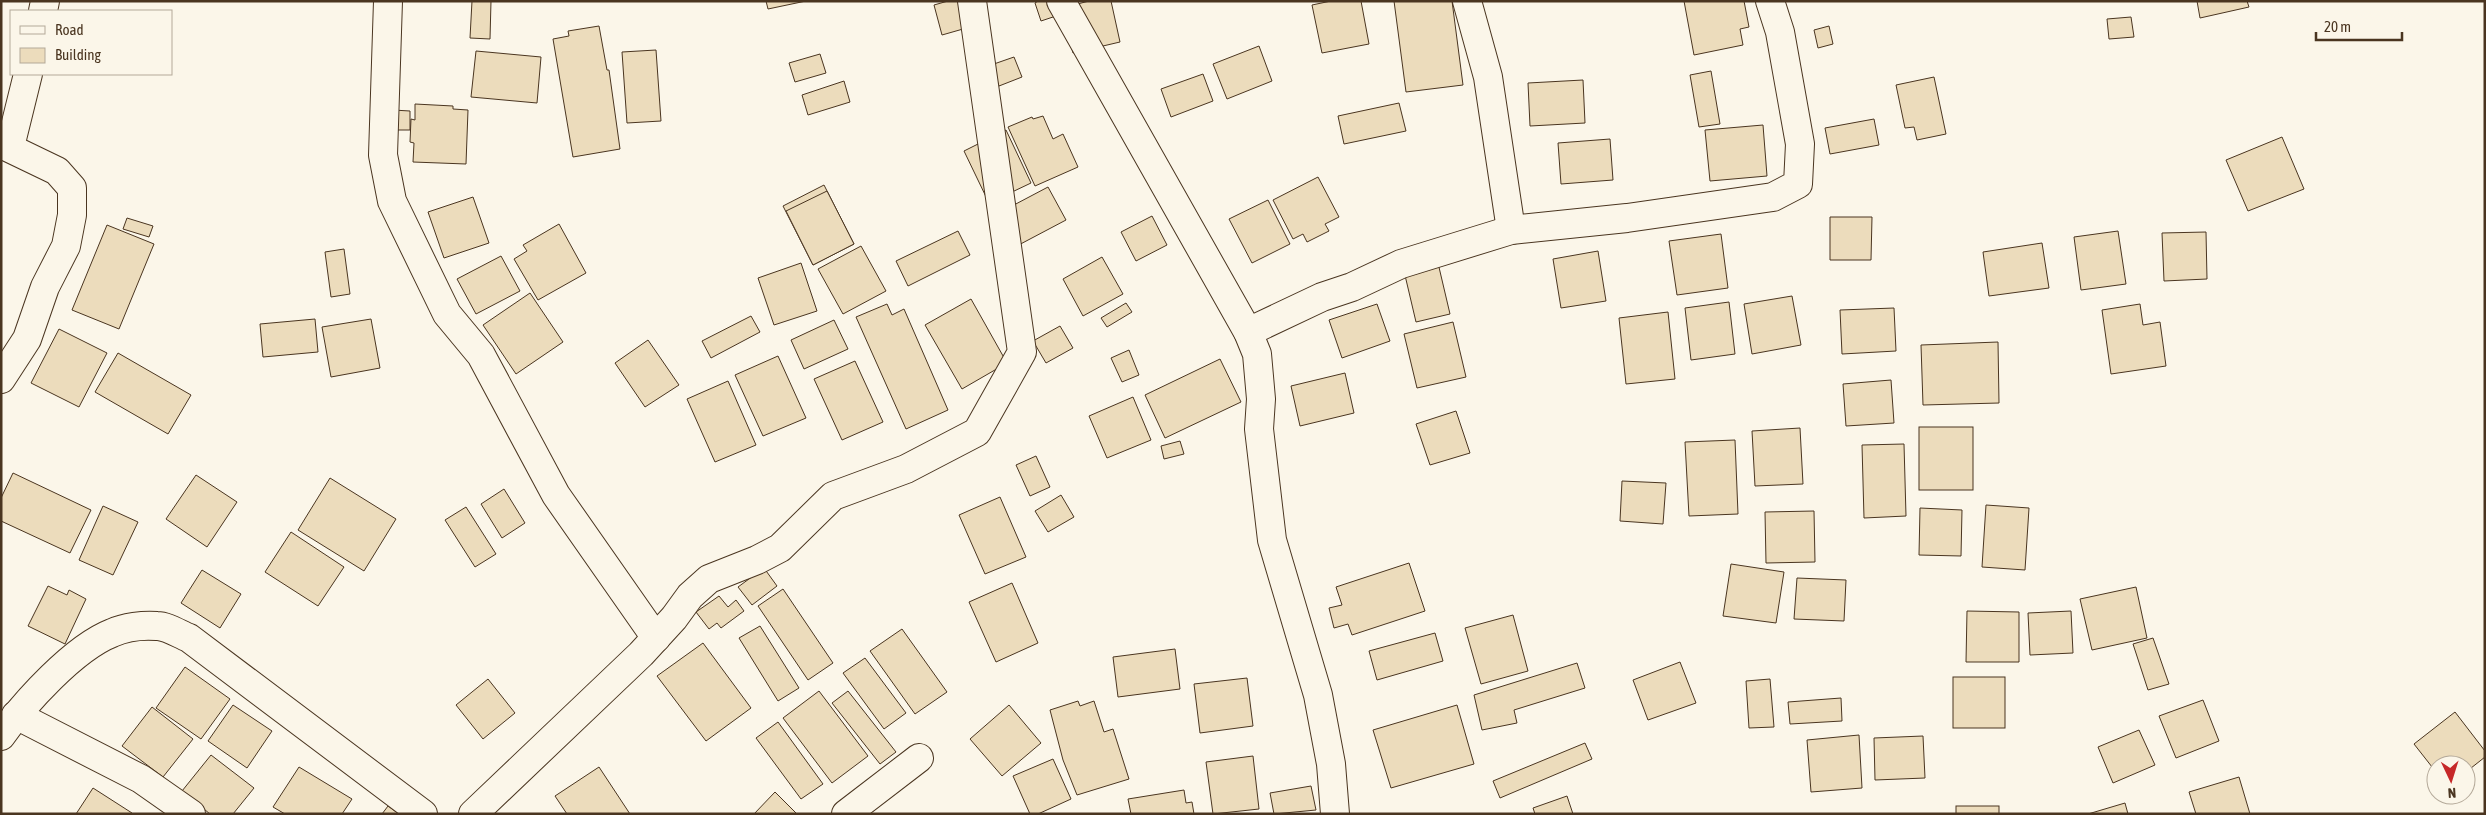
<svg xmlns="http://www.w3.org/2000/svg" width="2486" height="815" font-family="'Asap Condensed',sans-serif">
<rect width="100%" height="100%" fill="#fbf6e9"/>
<g fill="#ecdcbc" stroke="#4a3520">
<path d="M472 1H491L490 39 470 38Z"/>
<path d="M766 1H806L768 9Z"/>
<path d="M948 1H963L970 27 942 35 934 5Z"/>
<path d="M1038 1H1058L1062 14 1041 21 1035 3Z"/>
<path d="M1089 1H1111L1120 42 1073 53 1062 8Z"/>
<path d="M1331 1H1361L1369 44 1322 53 1312 5Z"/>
<path d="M1394 1H1452L1463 85 1406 92Z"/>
<path d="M1684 1H1744L1749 27 1740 29 1743 45 1694 55Z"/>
<path d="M2197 1H2247L2249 7 2200 18Z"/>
<path d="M2131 17 2134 37 2109 39 2107 19Z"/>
<path d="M599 26 607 70H609L620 149 573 157 553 39 569 36 568 31Z"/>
<path d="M1829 26 1833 44 1818 48 1814 30Z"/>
<path d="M1259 46 1272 81 1227 99 1213 64Z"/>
<path d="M656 50 661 121 627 123 622 52Z"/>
<path d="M476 51 541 57 537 103 471 97Z"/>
<path d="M820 54 826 73 795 82 789 63Z"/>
<path d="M1014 57 1022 77 999 86 991 65Z"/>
<path d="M1711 71 1720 124 1699 127 1690 75Z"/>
<path d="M1203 74 1213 101 1171 117 1161 89Z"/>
<path d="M1934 77 1946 134 1917 140 1914 127 1905 128 1896 85Z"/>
<path d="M1583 80 1585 123 1530 126 1528 83Z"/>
<path d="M844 81 850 102 808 115 802 95Z"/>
<path d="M1399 103 1406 131 1344 144 1338 116Z"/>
<path d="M415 104 453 106V109L468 110 466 164 413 162 414 143 410 142 411 119 415 120Z"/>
<path d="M393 110 410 111V130H392Z"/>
<path d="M1043 116 1053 139 1063 134 1078 167 1035 186 1008 127 1032 117 1033 119Z"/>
<path d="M1874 119 1879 145 1830 154 1825 128Z"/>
<path d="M1763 125 1767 176 1710 181 1705 130Z"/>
<path d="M1006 130 1031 183 989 203 964 151Z"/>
<path d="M2282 137 2304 189 2248 211 2226 160Z"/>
<path d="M1610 139 1613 180 1561 184 1558 143Z"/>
<path d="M1318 177 1339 217 1325 224 1329 231 1307 242 1303 234 1293 239 1273 200Z"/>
<path d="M824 185 854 244 813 265 783 206Z"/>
<path d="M1048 187 1066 220 1013 248 995 215Z"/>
<path d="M827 191 854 244 813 265 786 211Z"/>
<path d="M473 197 489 243 444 258 428 212Z"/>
<path d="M1268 200 1290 244 1252 263 1229 219Z"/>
<path d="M1152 216 1167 245 1136 261 1121 232Z"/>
<path d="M1830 217H1872L1871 260H1830Z"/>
<path d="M127 218 153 226 149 237 123 229Z"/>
<path d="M559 224 586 273 538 300 514 259 527 251 523 245Z"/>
<path d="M107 225 154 244 119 329 72 310Z"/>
<path d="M958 231 970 255 908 286 896 261Z"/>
<path d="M2118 231 2126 284 2081 290 2074 237Z"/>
<path d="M2206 232 2207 279 2164 281 2162 233Z"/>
<path d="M1721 234 1728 288 1677 295 1669 241Z"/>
<path d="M2042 243 2049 288 1989 296 1983 252Z"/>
<path d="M861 246 886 291 843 314 818 269Z"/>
<path d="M344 249 350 294 331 297 325 252Z"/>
<path d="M1598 251 1606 301 1561 308 1553 259Z"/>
<path d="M501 256 520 291 476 314 457 279Z"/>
<path d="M1102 257 1123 294 1083 316 1063 279Z"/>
<path d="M801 263 817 311 774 325 758 278Z"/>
<path d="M1438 263 1450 314 1416 322 1404 271Z"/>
<path d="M530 293 563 342 516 374 483 325Z"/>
<path d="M1792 296 1801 345 1752 354 1744 304Z"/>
<path d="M971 299 1007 363 962 389 925 325Z"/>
<path d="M1729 302 1735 354 1691 360 1685 308Z"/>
<path d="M1126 303 1132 312 1107 327 1101 318Z"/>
<path d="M887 304 892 315 904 309 948 410 906 429 856 317Z"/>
<path d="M1377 304 1390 341 1342 358 1329 320Z"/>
<path d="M2140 304 2143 325 2160 322 2166 366 2111 374 2102 310Z"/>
<path d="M1894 308 1896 351 1842 354 1840 310Z"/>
<path d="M1668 312 1675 379 1626 384 1619 318Z"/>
<path d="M751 316 760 332 711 358 702 341Z"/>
<path d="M315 319 318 352 263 357 260 324Z"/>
<path d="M371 319 380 368 331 377 322 327Z"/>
<path d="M834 320 848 349 804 369 791 340Z"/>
<path d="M1453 322 1466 377 1417 388 1404 334Z"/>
<path d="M1060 326 1073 348 1046 363 1033 341Z"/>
<path d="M59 329 107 353 79 407 31 383Z"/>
<path d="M648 340 679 385 645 407 615 363Z"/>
<path d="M1998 342 1999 403 1923 405 1921 345Z"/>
<path d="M1129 350 1139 375 1122 382 1111 358Z"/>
<path d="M118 353 191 395 168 434 95 392Z"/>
<path d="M778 356 806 418 763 436 735 375Z"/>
<path d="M1220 359 1241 402 1165 438 1145 395Z"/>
<path d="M855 361 883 422 842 440 814 379Z"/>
<path d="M1345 373 1354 413 1300 426 1291 386Z"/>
<path d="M1891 380 1894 423 1846 426 1843 384Z"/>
<path d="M728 381 756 445 715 462 687 399Z"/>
<path d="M1133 397 1151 440 1107 458 1089 416Z"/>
<path d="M1456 411 1470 453 1430 465 1416 424Z"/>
<rect x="1919" y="427" width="54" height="63"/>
<path d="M1800 428 1803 484 1755 486 1752 431Z"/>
<path d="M1735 440 1738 514 1689 516 1685 442Z"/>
<path d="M1180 441 1184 454 1164 459 1161 446Z"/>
<path d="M1904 444 1906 516 1864 518 1862 445Z"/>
<path d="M1036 456 1050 487 1030 496 1016 465Z"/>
<path d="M13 473 91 510 70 553 1 521V498Z"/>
<path d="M196 475 237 502 207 547 166 519Z"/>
<path d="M330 478 396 519 364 571 298 530Z"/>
<path d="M1622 481 1666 483 1663 524 1620 521Z"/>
<path d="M504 489 525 523 502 538 481 504Z"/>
<path d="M1061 495 1074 517 1048 532 1035 511Z"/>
<path d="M1000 497 1026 557 985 574 959 515Z"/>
<path d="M1986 505 2029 508 2025 570 1982 567Z"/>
<path d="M103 506 138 522 113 575 79 560Z"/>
<path d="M466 507 496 554 475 567 445 520Z"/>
<path d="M1920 508 1962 510 1961 556 1919 555Z"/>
<path d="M1814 511 1815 562 1766 563 1765 512Z"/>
<path d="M291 532 344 567 318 606 265 572Z"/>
<path d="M1409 563 1425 611 1352 635 1348 624 1334 628 1329 608 1342 605 1336 587Z"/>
<path d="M1731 564 1784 572 1776 623 1723 616Z"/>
<path d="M764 568 777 586 752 605 738 587Z"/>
<path d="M202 570 241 594 220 628 181 603Z"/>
<path d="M1797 578 1846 580 1844 621 1794 619Z"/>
<path d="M1012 583 1038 643 996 662 969 602Z"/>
<path d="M48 586 67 595 69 590 86 599 65 644 28 626Z"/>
<path d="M2136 587 2147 638 2092 650 2080 599Z"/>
<path d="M783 589 833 663 808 680 758 606Z"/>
<path d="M719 596 728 607 736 600 744 611 721 628 717 623 709 629 696 612Z"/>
<path d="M1967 611 2019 612V662H1966Z"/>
<path d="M2071 611 2073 653 2030 655 2028 613Z"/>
<path d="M1513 615 1528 671 1481 684 1465 628Z"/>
<path d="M760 626 799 688 778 701 739 638Z"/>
<path d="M902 629 947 692 915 714 870 651Z"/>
<path d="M1435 633 1443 661 1377 680 1369 651Z"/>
<path d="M2153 638 2169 684 2148 690 2133 644Z"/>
<path d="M703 643 751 708 706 741 657 676Z"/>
<path d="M1175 649 1180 689 1118 697 1113 657Z"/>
<path d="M865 658 906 713 884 729 843 673Z"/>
<path d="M1680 662 1696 703 1648 720 1633 680Z"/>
<path d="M1577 663 1585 688 1514 710 1517 723 1482 730 1474 695Z"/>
<path d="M185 667 230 699 201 739 156 708Z"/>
<rect x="1953" y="677" width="52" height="51"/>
<path d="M1247 678 1253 726 1200 733 1194 684Z"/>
<path d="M488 679 515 713 483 739 456 705Z"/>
<path d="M1770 679 1774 727 1749 728 1746 681Z"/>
<path d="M819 691 868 756 832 783 783 718Z"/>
<path d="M848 691 896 752 880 764 832 703Z"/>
<path d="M1841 698 1842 721 1790 724 1788 702Z"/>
<path d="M2203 700 2219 741 2176 758 2159 716Z"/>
<path d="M1078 701 1080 706 1094 701 1104 732 1113 729 1129 779 1077 795 1063 760 1050 710Z"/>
<path d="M233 705 272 731 247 768 208 741Z"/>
<path d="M1009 705 1041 743 1002 776 970 739Z"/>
<path d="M1457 705 1474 764 1391 788 1373 730Z"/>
<path d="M152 707 193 739 163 777 122 746Z"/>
<path d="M2455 712 2485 751V757L2466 772V765H2436V772L2414 744Z"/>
<path d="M778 722 823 784 801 799 756 738Z"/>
<path d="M2139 730 2155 765 2113 783 2098 747Z"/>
<path d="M1859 735 1862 788 1811 792 1807 740Z"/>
<path d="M1923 736 1925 778 1875 780 1874 738Z"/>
<path d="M1585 743 1592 759 1500 798 1493 781Z"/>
<path d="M211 755 254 788 233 814H210L182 791Z"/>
<path d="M1253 756 1259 809 1213 814 1206 762Z"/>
<path d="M1053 759 1071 799 1038 814H1030L1013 776Z"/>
<path d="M299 767 352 799 342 814H285L273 807Z"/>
<path d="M599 767 630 814H567L555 796Z"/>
<path d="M2239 777 2250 814H2196L2189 792Z"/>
<path d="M1311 786 1316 810 1274 814 1270 793Z"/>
<path d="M93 788 132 813 131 814H76Z"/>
<path d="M1184 790 1186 803 1192 802 1194 814H1131L1128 799Z"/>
<path d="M775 792 797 814H754Z"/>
<path d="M1567 796 1573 814H1535L1533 808Z"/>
<path d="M2125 803 2128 814H2088Z"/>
<path d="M388 806 399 814H382Z"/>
<rect x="1956" y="806" width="43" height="8"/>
</g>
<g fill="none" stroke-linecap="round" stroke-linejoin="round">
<defs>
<g id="minor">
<path d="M388 1 383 155 392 201 447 314 481 355 556 495 656 638"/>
<path d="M1061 1 1248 332 1257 354 1261 399 1259 429 1272 540 1318 695 1331 764 1335 814"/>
<path d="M1467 1 1488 77 1511 230"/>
<path d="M43 11 45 1"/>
<path d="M1 144 57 171 72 188V215L66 246 45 287 27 339 1 379"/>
<path d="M10 147 28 74"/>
<path d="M1248 332 1322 297 1352 287 1401 264 1511 230 1627 218 1773 197 1798 184 1800 144 1780 32 1770 1"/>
<path d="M16 715 141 779 191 814"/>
<path d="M1 736C24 703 74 648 112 633 125 627 143 625 157 626 167 626 179 634 189 638L423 814"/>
<path d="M473 814 641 654 674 618 690 596 709 579 757 560 780 548 833 496 906 469 977 432 1022 352 972 1"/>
<path d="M846 814 919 758"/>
</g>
</defs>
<use href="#minor" stroke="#4a3520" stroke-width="30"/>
<use href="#minor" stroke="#fbf6e9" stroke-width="28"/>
</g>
<rect width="2486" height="815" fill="none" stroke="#4a3520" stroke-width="5"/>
<rect x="10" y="10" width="162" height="65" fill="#fbf6e9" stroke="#b4a999"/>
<rect x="20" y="26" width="25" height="8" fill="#fbf6e9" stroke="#b4a999"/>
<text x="55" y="35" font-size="15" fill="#4a3520">Road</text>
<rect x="20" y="48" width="25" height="15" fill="#ecdcbc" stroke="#b4a999"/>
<text x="55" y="60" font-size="15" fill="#4a3520">Building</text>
<g transform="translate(2451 780) rotate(176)"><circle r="24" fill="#fbf6e9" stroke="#b4a999"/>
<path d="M0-4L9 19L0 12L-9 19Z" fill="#c62828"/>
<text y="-8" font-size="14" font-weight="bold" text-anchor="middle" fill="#4a3520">N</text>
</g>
<path d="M2316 32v8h86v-8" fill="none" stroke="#4a3520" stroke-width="2.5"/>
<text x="2324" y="32" font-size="15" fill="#4a3520" stroke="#fbf6e9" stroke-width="4" paint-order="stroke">20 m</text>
</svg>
